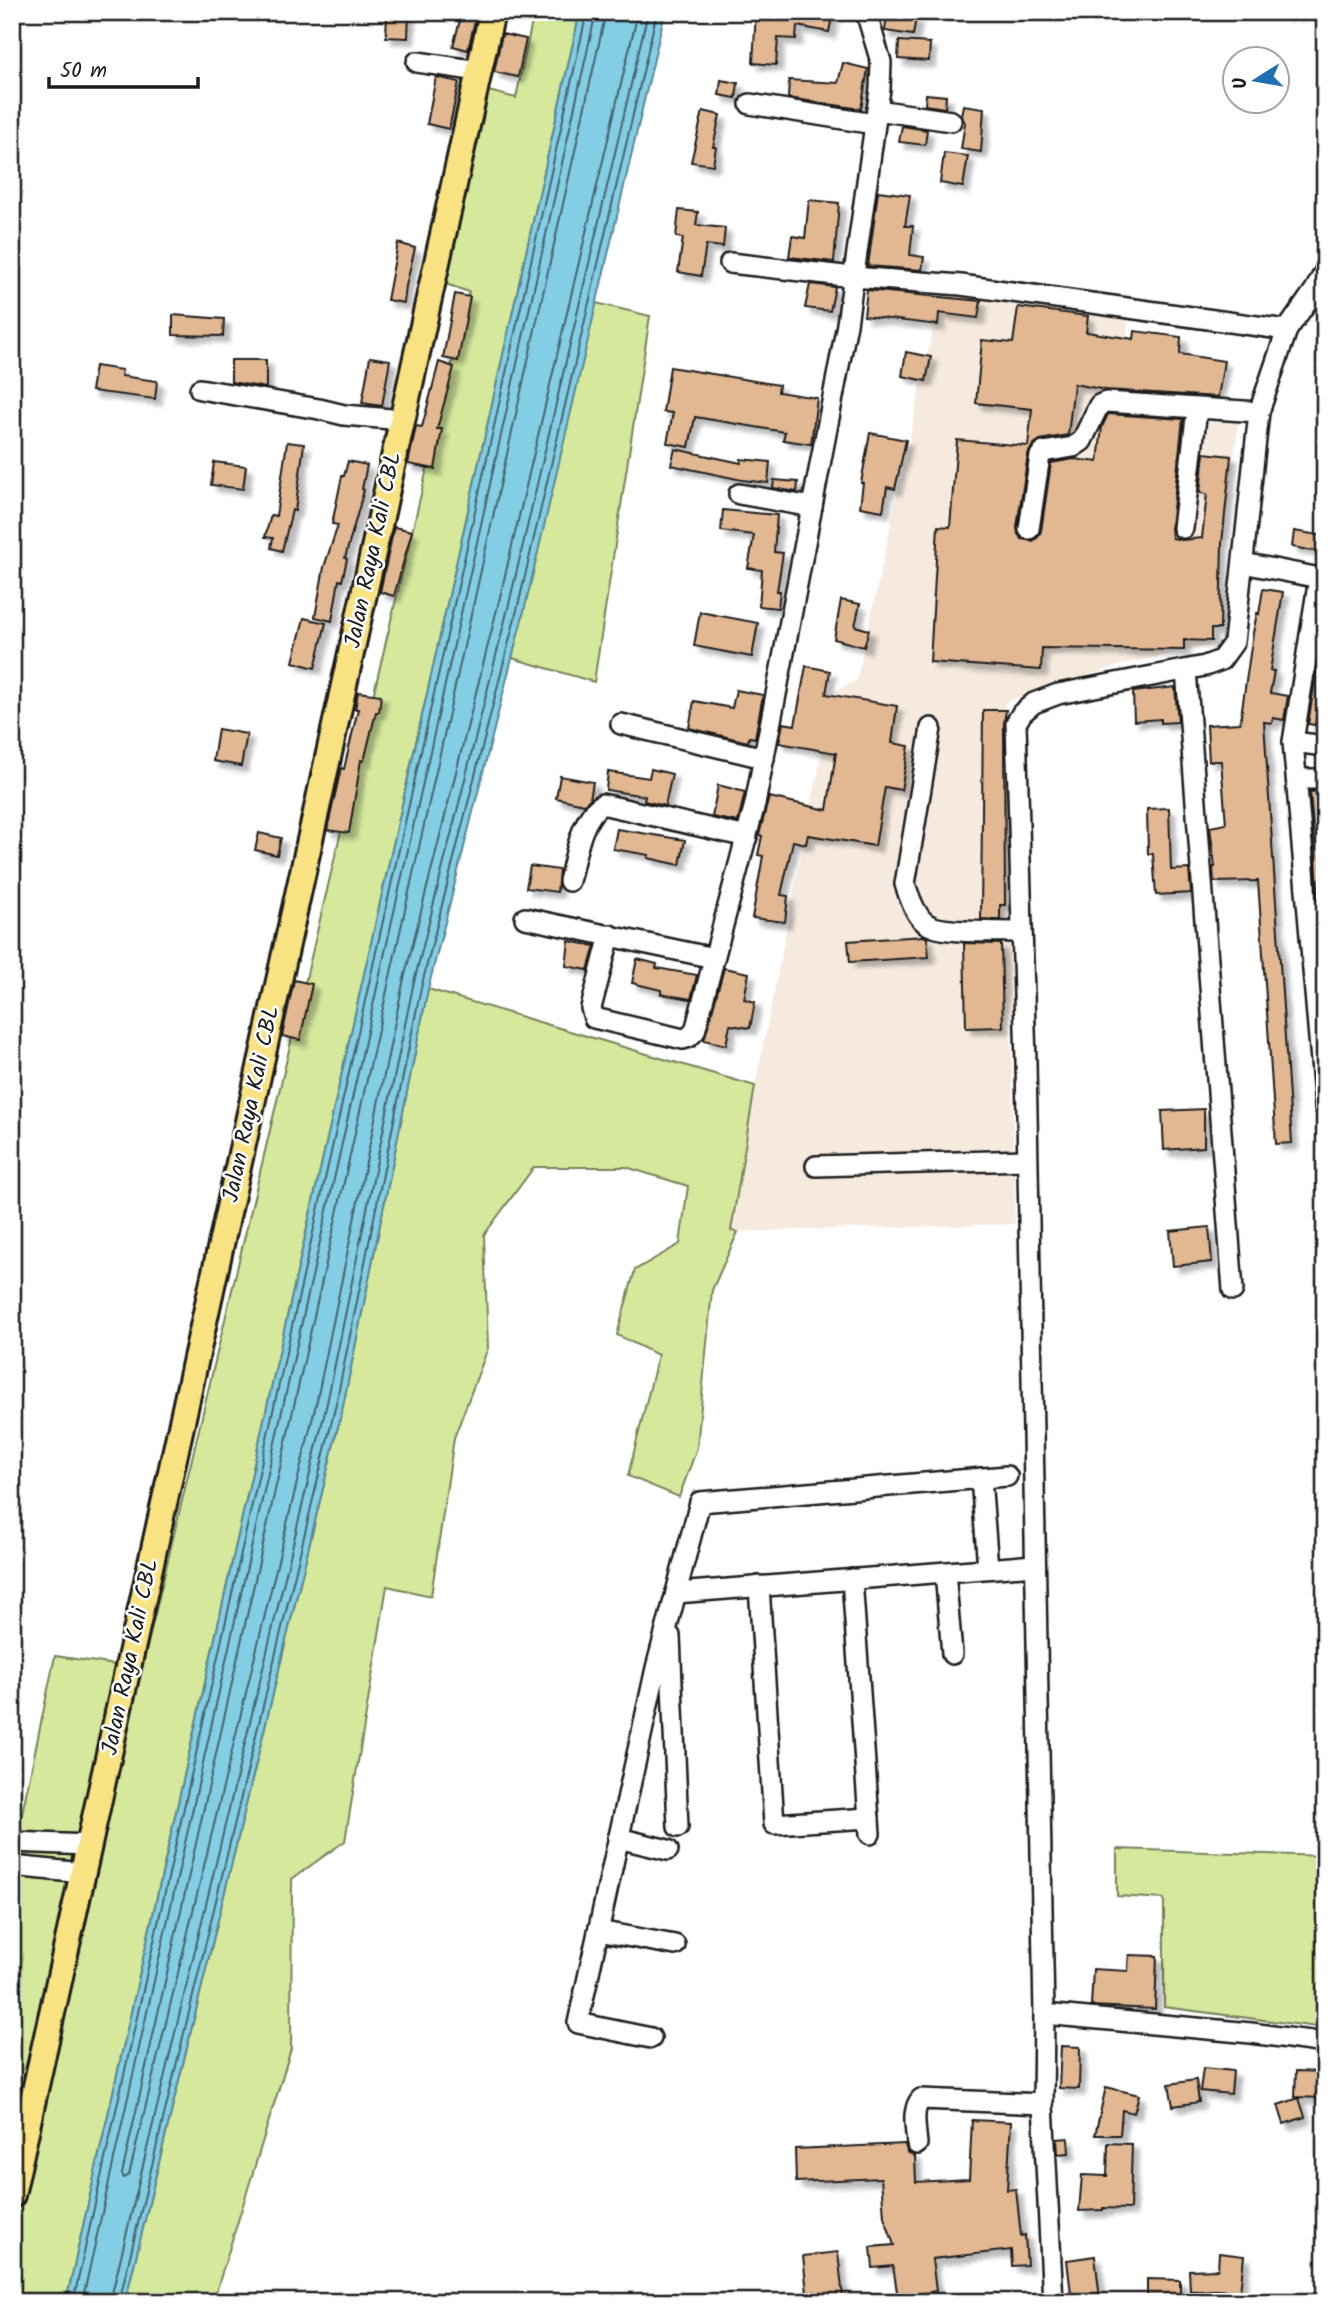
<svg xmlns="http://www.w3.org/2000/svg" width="1337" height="2314" font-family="Kalam,sans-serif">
<defs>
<filter id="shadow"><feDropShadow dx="6" dy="6" stdDeviation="2" flood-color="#0004"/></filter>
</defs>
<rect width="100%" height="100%" fill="#fff"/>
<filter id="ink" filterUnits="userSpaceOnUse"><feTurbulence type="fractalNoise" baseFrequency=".0143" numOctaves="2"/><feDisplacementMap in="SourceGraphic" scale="14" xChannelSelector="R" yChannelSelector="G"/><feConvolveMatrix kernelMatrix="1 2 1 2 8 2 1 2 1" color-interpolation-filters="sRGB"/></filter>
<g filter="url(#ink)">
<path fill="#f6eadf" d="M945 274 1130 302 1122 390 1241 405 1209 646 1128 663 1005 702 1015 1224 731 1232 755 1086 834 692 857 680Z"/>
<g fill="#d5e89c" stroke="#78825c" stroke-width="2">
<path d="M534 12H580L66 2302H12V1861L55 1656 142 1669 469 292 437 281 473 87 516 98Z"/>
<path d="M596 303 650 316 594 682 512 658Z"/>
<path d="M428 989 755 1086 731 1231 738 1232 712 1290 697 1448 679 1497 628 1476 658 1355 617 1335 635 1270 680 1244 688 1186 626 1167H534L484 1235 488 1348 454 1438 431 1596 387 1586 345 1841 292 1879 291 2049 213 2302H125L343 1406Z"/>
<path d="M1117 1849 1325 1856V2028L1164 2007V1899L1117 1896Z"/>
</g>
<path fill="#83cee4" stroke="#5a8794" stroke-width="2" d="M580 12H665L525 607 428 989 343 1406 125 2302H66Z"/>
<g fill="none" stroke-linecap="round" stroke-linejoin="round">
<g stroke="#45636c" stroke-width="2">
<path d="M606 12 122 2174 124 2178 129 2175 317 1400 403 983 499 601 638 12"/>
<path d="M73 2302 587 12"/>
<path d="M82 2302 596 12"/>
<path d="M110 2302 327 1403 413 986 509 604 648 12"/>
<path d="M119 2302 336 1404 421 988 518 606 657 12"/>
</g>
</g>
<g fill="#e2b893" stroke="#1c1c1c" stroke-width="2" filter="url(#shadow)">
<path d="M387 12H409L408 38 386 37Z"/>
<path d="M756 12H833L829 32 797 26 796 39 778 38 776 65 753 63Z"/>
<path d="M462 13 476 16 468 50 453 46Z"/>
<path d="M887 14 916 18 913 35 885 31Z"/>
<path d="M502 34 526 39 518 77 494 72Z"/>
<path d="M899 41 930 43 929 61 898 59Z"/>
<path d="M843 63 868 69 861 109 788 98 789 80 838 83Z"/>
<path d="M436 77 459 82 449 129 427 124Z"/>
<path d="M721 80 738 83 736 98 719 95Z"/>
<path d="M926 94 946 96 945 108 925 105Z"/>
<path d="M963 105 984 108 981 152 961 149 965 123 961 115Z"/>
<path d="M703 111 720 115 713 147H716L713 165 691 162Z"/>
<path d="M902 126 927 130 925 145 899 142Z"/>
<path d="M944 153 968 156 963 187 940 183Z"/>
<path d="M878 191 910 195 905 226H913L910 255 924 257 922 270 868 266Z"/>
<path d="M809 200 839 203 834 262 789 257 792 236 805 238Z"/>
<path d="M679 210 698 212 696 225 725 228 723 247 706 245 701 276 678 272 683 238 676 237Z"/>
<path d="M398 243 415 248 406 286 404 303 387 300Z"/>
<path d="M810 284 835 287 830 311 805 308Z"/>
<path d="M867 290 981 301 978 318 939 313 938 325 864 316Z"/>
<path d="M455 294 470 297 458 361 443 358Z"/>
<path d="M1018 307 1088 316 1086 332 1134 339 1135 331 1181 337 1180 354 1224 361 1218 397 1106 390 1074 384 1068 435 1040 440 1033 445 1028 454 1017 527 1018 534 1022 539 1033 541 1038 537 1041 531 1051 463 1074 459 1098 462 1102 427 1108 414 1183 419 1171 527 1172 538 1182 540 1202 538 1207 494 1200 493 1204 453 1231 456 1222 543 1220 629H1211V641L1184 640V650L1042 648 1041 670 930 662 938 526 950 527 957 440 1028 446 1032 409 976 403 982 340 1013 343Z"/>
<path d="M173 315 224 319 223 336 173 335Z"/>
<path d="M906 352 931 357 926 381 902 376Z"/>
<path d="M370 357 390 360 382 406 362 403Z"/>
<path d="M231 360H266V388L231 382Z"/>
<path d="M439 362 454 367 437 429H442L435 469 408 464 416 426 422 427Z"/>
<path d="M95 366 122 370 121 376 157 381 155 399 91 391Z"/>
<path d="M670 367 779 385 778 392 817 398 811 444 783 440 785 432 695 417 689 447 667 443 673 413 663 412Z"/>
<path d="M870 433 906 440 895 489 887 487 883 511 860 507 863 483H861Z"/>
<path d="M287 442 304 444 295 511 292 510 282 551 271 548 273 538 265 537 271 515 276 516Z"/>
<path d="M675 449 741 463V459L770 462 768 483 742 480 671 465Z"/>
<path d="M348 461 367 465 362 489 364 490 345 558 347 559 342 581 339 580 332 621 315 617 324 567 338 525 332 524 342 476H344Z"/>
<path d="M214 462 246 466 243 489 211 485Z"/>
<path d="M774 480 798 482 797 492 773 488Z"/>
<path d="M723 510 777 515 774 552 783 553 777 591H780L778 608 759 606 762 570 748 568 754 535 721 531Z"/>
<path d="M394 527 412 531 394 596 380 592Z"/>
<path d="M1294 531 1325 536V553L1292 547Z"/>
<path d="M1263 589 1283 592 1270 671H1274L1270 693 1288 696 1284 720 1273 718 1272 723 1264 722 1292 1143 1276 1144 1258 881 1214 882 1213 867H1215L1210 827 1226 824 1221 761H1209L1207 725 1240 723 1253 633 1257 613 1259 614Z"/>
<path d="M841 600 860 604 855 626 869 630 864 647 834 639Z"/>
<path d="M700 612 758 623 752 657 694 646Z"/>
<path d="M304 618 326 623 315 668 293 662Z"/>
<path d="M1324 624 1325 672 1315 725 1308 724Z"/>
<path d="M806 666 830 671 826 694 897 706 892 743 909 746 901 790 885 787 875 846 808 835 806 844 793 841 781 895 788 896 785 922 752 918 763 856 758 855 762 836 759 835 769 797 827 810 836 753 779 743 783 723 795 725Z"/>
<path d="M1175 687 1178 722 1161 723V719L1134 721 1133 692Z"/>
<path d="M736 690 763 695 755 738 749 737 748 742 689 728 694 701 732 708Z"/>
<path d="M358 692 381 695 379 712H376L364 761 361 760 349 833 327 830 341 768 344 769 358 709H355Z"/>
<path d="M983 710H1006L1004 723 1005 905H1000V920L981 919Z"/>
<path d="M218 729 247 734 241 766 213 761Z"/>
<path d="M651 769 672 774 665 806 644 801 645 796 606 790 608 772 649 778Z"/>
<path d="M560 776 593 782 590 799 584 804 556 798Z"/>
<path d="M718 785 745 792 738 822 712 817Z"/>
<path d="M1320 791 1325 868V934H1322L1310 792Z"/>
<path d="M1169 808 1171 870 1189 869 1191 893 1156 895 1153 854H1148L1147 809Z"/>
<path d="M617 829 685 840 680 865 648 858 649 855 613 849Z"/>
<path d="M259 833 281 838 277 855 255 850Z"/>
<path d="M530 866 559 870 557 892 526 888Z"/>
<path d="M924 936 927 938 929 957 850 962 848 941Z"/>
<path d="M569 941 595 946 588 970 566 966Z"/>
<path d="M964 943 1001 944 1003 1027 966 1028Z"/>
<path d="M637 959 657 964 656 968 697 975 691 999 661 994V990L632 983Z"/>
<path d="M724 968 749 973 744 999 755 1002 750 1028 730 1025 726 1045 704 1040Z"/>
<path d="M294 980 312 984 300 1040 282 1036Z"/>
<path d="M1204 1109V1147L1164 1150 1162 1111Z"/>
<path d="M1209 1227 1212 1262 1173 1266 1170 1231Z"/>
<path d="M1129 1955 1157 1956 1155 2009 1091 2006 1093 1969 1128 1971Z"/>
<path d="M1061 2046 1080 2047 1079 2089 1059 2088Z"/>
<path d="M1203 2068 1233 2071 1231 2094 1200 2091Z"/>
<path d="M1296 2071 1325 2072V2098L1295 2097Z"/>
<path d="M1196 2080 1199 2102 1173 2106 1169 2084Z"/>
<path d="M1106 2087 1139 2095 1134 2113 1122 2110 1120 2135H1095Z"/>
<path d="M1299 2098 1305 2117 1284 2124 1278 2105Z"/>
<path d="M972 2120 1011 2122 1007 2190 1016 2189 1021 2236 1025 2235 1027 2265 1012 2266 1011 2250 932 2259 936 2291 898 2298 893 2266 873 2268 871 2247 894 2245 884 2216 881 2178 796 2182 795 2149 905 2144 907 2152 915 2156 916 2182 969 2179Z"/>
<path d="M1068 2138 1069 2153 1058 2154 1057 2139Z"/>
<path d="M1108 2143 1132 2144 1130 2209 1103 2208V2210L1079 2211 1082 2175 1107 2176Z"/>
<path d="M838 2252 843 2298 808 2302 803 2256Z"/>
<path d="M1219 2253 1244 2256 1240 2292 1216 2290 1190 2291 1189 2270 1218 2269Z"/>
<path d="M1095 2256 1100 2299 1072 2302 1067 2260Z"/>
<path d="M1147 2279 1180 2280V2302H1147Z"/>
</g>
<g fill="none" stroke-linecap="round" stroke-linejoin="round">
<defs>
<g id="minor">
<path d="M417 62 479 71"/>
<path d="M750 104 874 124"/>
<path d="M877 110 951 121"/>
<path d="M730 263 853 277 961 285 1287 330"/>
<path d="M200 389 319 409 344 415 403 420"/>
<path d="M739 494 812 507"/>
<path d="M1183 528 1197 409"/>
<path d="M1029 529 1040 456 1043 452 1073 447 1082 441 1099 405 1106 402 1259 412"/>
<path d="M1243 563 1325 579"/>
<path d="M1319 578 1293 742 1325 1107"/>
<path d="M1186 670 1233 1290"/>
<path d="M621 724 764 758"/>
<path d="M931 728 905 884C909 896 916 919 929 925 944 934 1001 931 1021 932"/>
<path d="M1293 742 1325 746"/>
<path d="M1297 779H1325"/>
<path d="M569 881C576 856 580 819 602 804L747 837"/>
<path d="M525 918 714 958"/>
<path d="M610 935 591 1008 594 1018 683 1039 689 1037 695 1031 755 804 847 324 880 89 881 62 866 12"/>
<path d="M816 1166 1027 1160"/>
<path d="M981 1478 988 1568"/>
<path d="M945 1572 952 1654"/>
<path d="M852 1579 870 1834"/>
<path d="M759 1586 774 1824 869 1818"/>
<path d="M676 1593 1035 1565"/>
<path d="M670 1636 678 1827"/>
<path d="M618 1838 668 1850"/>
<path d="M12 1842 89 1845"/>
<path d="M12 1866 83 1873"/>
<path d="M598 1931 675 1945"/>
<path d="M1044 2014 1251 2033 1325 2043"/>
<path d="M651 2038 578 2023 656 1668 700 1502 1007 1476"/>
<path d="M917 2144C916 2129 911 2110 921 2099L1043 2104"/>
<path d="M1053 2302 1043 2104 1044 2014 1026 1062 1016 723 1022 713 1034 703 1058 694 1205 666 1221 660 1234 642 1259 412 1287 330 1315 290 1325 271"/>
</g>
<path id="major" d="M12 2195 492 12"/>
</defs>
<use href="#minor" stroke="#1c1c1c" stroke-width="24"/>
<use href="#major" stroke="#1c1c1c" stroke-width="30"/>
<use href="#minor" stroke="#fff" stroke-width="19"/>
<use href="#major" stroke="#f8e281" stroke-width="24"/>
</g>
</g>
<g text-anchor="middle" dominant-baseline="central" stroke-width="5" stroke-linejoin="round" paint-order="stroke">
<g font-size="23" fill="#1c1c1c" stroke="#fff">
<text transform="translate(374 550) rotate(-78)">Jalan Raya Kali CBL</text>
<text transform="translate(252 1104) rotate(-78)">Jalan Raya Kali CBL</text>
<text transform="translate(131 1657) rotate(-78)">Jalan Raya Kali CBL</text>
</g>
</g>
<rect width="1337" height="2314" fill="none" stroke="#fff" stroke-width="42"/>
<rect x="21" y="21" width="1295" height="2272" fill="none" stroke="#1c1c1c" stroke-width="2.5" filter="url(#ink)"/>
<g transform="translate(1256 80) rotate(259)"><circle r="33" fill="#ffffff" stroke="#a4a4a4" stroke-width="2"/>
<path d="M0-5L12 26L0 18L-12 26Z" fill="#1f6fb2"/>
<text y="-10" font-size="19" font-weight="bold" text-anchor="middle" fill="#1c1c1c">U</text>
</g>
<path d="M49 77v10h149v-10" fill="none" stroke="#1c1c1c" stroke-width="3.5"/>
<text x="60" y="77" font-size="21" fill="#1c1c1c" stroke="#ffffff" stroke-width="5" paint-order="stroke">50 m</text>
</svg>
